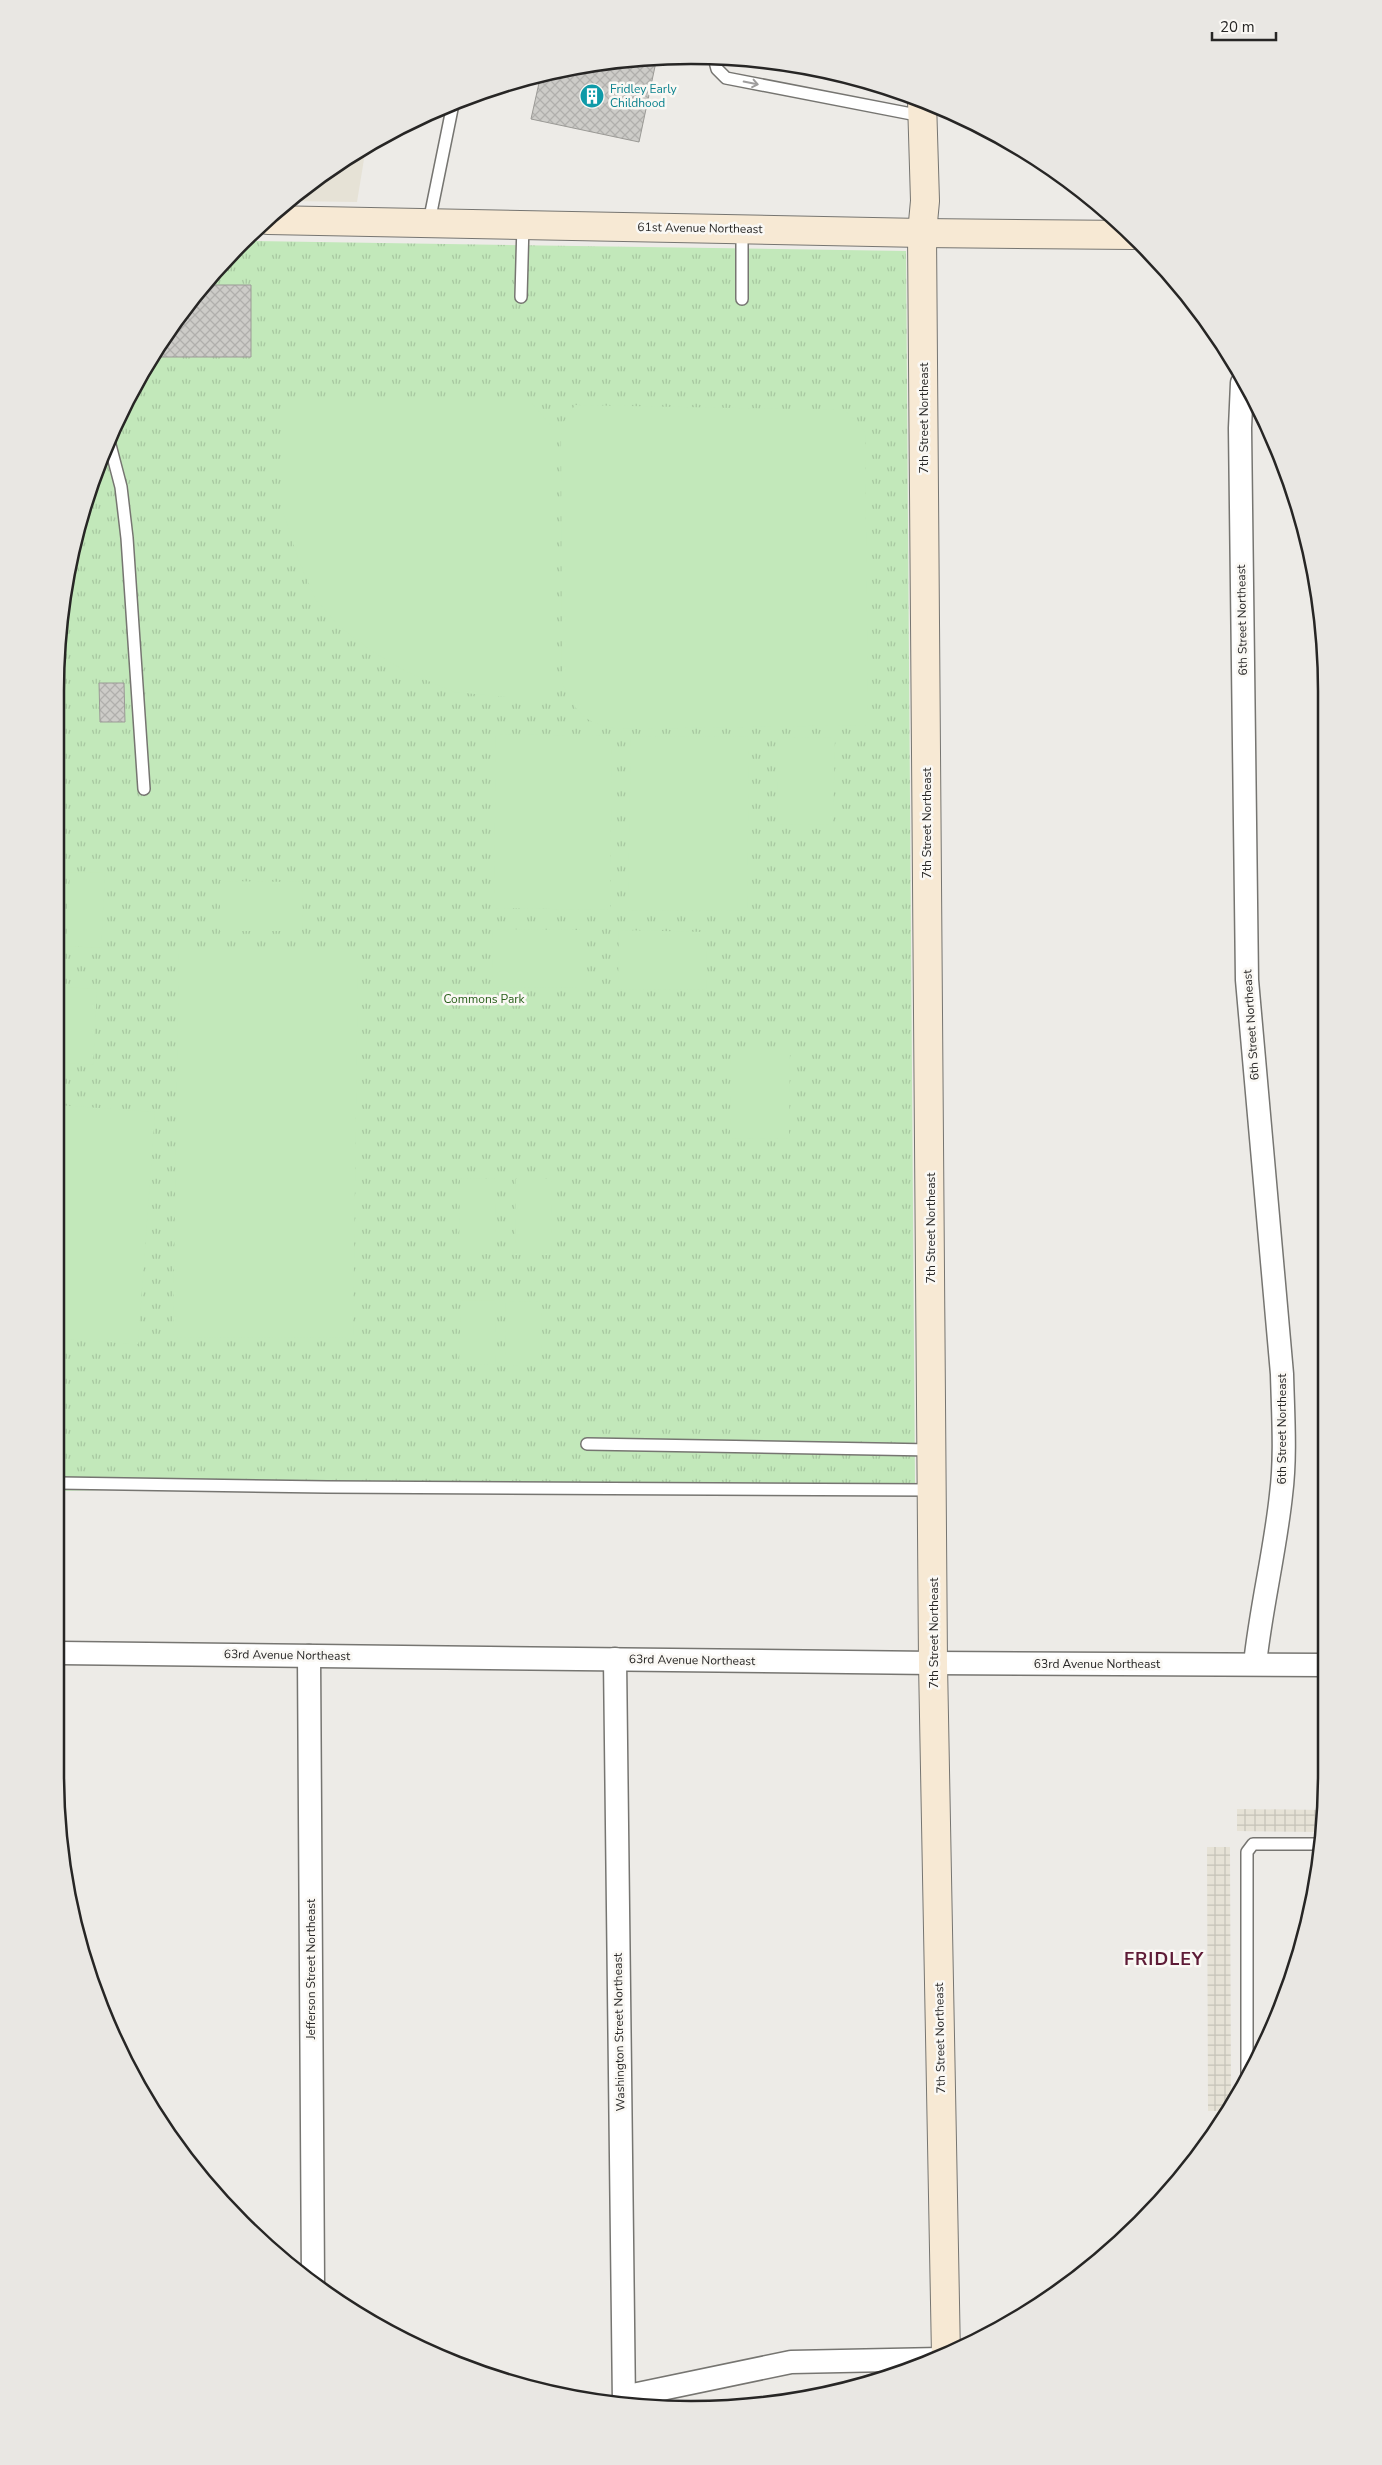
<svg xmlns="http://www.w3.org/2000/svg" width="1382" height="2465" font-family="'Nunito Sans',sans-serif">
<defs>
<pattern id="industrial-grid" width="8" height="8" patternUnits="userSpaceOnUse" patternTransform="scale(1.25)"><rect width="8" height="8" fill="#e6e2d6"/><path d="M0 4h8M4 0v8" fill="none" stroke="#c5c2b8"/></pattern>
<pattern id="grass-tufts" width="24" height="20" patternUnits="userSpaceOnUse" patternTransform="scale(1.25)"><rect width="24" height="20" fill="#c2e8ba"/><path d="M3 7l-1-3M5 7V3M7 7l1-3M15 17l-1-3M17 17v-4M19 17l1-3" fill="none" stroke="#a7c7a0"/></pattern>
<pattern id="building-cross-hatch" width="8" height="8" patternUnits="userSpaceOnUse" patternTransform="scale(1.25)"><rect width="8" height="8" fill="#cdccc8"/><path d="M0 0l8 8M0 8l8-8" fill="none" stroke="#b0afac"/></pattern>
</defs>
<rect width="100%" height="100%" fill="#edebe7"/>
<path fill="#e6e2d6" d="M366 147 357 202 288 201 304 186Z"/>
<g fill="url(#industrial-grid)">
<path d="M1237 1809 1326 1810V1815L1323 1832 1237 1831Z"/>
<path d="M1207 1847H1230L1231 2107 1228 2111H1208Z"/>
</g>
<path fill="url(#grass-tufts)" d="M246 241 906 251 915 1484 291 1486 59 1491 56 650 89 487 140 373 213 271Z"/>
<g fill="#c2e8ba">
<path d="M283 402H531L553 428V697H506L454 692 405 671 372 651 341 628 315 599 298 558 283 512Z"/>
<path d="M575 405 845 410 865 432 868 725 618 729C583 723 576 713 562 682L561 426Z"/>
<path d="M496 734 612 736 610 910 494 908Z"/>
<path d="M631 736 749 737 747 911 628 910Z"/>
<path d="M778 737 835 738 833 825 777 824Z"/>
<path d="M57 869 62 870 57 945Z"/>
<path d="M70 872 105 873 101 948 66 946Z"/>
<path d="M220 881 303 882 302 931H220Z"/>
<path d="M493 929 582 930V988L492 987Z"/>
<path d="M619 930 707 932 706 990 618 989Z"/>
<path d="M179 952H358L353 1338 173 1337Z"/>
<path d="M62 987 97 989 93 1065 58 1062Z"/>
<path d="M731 1050H790L789 1139 730 1138Z"/>
<path d="M58 1105 155 1112 138 1344 59 1339Z"/>
<path d="M460 1178 496 1179 495 1254H459Z"/>
<path d="M516 1179H552L551 1255H515Z"/>
<path d="M461 1300 496 1301 495 1365 459 1364Z"/>
<path d="M506 1301 542 1302 541 1366 505 1365Z"/>
</g>
<g fill="url(#building-cross-hatch)" stroke="#9b9a96">
<path d="M648 57H657L639 142 531 119 541 74Z"/>
<path d="M203 285H251V357H152Z"/>
<path d="M99 683H124L125 722H100Z"/>
</g>
<g fill="none" stroke-linecap="round" stroke-linejoin="round">
<defs>
<g id="lane">
<path d="M714 58 717 69 726 78 922 116"/>
<path d="M429 222 453 104"/>
<path d="M521 297 523 224"/>
<path d="M742 299V229"/>
<path d="M109 441 121 487 127 538 144 789"/>
<path d="M587 1444 932 1450"/>
<path d="M59 1483 327 1487 933 1490"/>
<path d="M1247 2080V1852L1253 1844H1321"/>
</g>
<g id="street">
<path d="M1242 383 1240 428 1247 980 1282 1374C1283 1414 1286 1456 1281 1495 1275 1552 1261 1607 1255 1664"/>
<path d="M60 1653 933 1663 1325 1665"/>
<path d="M309 1656 313 2283"/>
<path d="M615 1659 624 2405"/>
<path d="M624 2405 628 2396 791 2362 940 2359"/>
</g>
<g id="secondary">
<path d="M922 101 925 201 922 233 933 1663 946 2356"/>
<path d="M268 220 922 233 1133 235"/>
</g>
</defs>
<use href="#lane" stroke="#767571" stroke-width="14"/>
<use href="#street" stroke="#767571" stroke-width="25"/>
<use href="#secondary" stroke="#767571" stroke-width="30"/>
<use href="#lane" stroke="#fff" stroke-width="11"/>
<use href="#street" stroke="#fff" stroke-width="22"/>
<use href="#secondary" stroke="#f7e9d4" stroke-width="28"/>
</g>
<defs><path id="oneway-shaft" d="M-6 0H5M1.5-3L5.5 0L1.5 3" fill="none" stroke-width="1.6" stroke-linecap="round" stroke-linejoin="round" transform="scale(1.25)"/></defs>
<use stroke="#9e9d9d" href="#oneway-shaft" transform="translate(751 83) rotate(11)"/>
<defs>
<symbol id="building-disc" viewBox="-11 -11 22 22"><circle r="9.5" fill="#0f9aa8" stroke="#faf8f4"/><path d="M-4-6H4V6H1V3H-1V6H-4ZM-2.5-4.3h1.7v1.8h-1.7ZM.8-4.3h1.7v1.8H.8ZM-2.5-1h1.7V.8h-1.7ZM.8-1h1.7V.8H.8Z" fill="#fff"/></symbol>
</defs>
<g fill-rule="evenodd">
<use href="#building-disc" x="578" y="82" width="28" height="28"/>
</g>
<g text-anchor="middle" dominant-baseline="central" stroke-width="5" stroke-linejoin="round" paint-order="stroke">
<g font-size="12" fill="#0d838f" stroke="#faf8f4" text-anchor="start">
<text x="610" y="89">Fridley Early<tspan x="610" dy="14">Childhood</tspan></text>
</g>
<g font-size="12" fill="#272625" stroke="#faf8f4">
<text transform="translate(700 228) rotate(1)">61st Avenue Northeast</text>
<text transform="translate(924 418) rotate(-90)">7th Street Northeast</text>
<text transform="translate(1242 620) rotate(-91)">6th Street Northeast</text>
<text transform="translate(927 823) rotate(-90)">7th Street Northeast</text>
<text transform="translate(1251 1025) rotate(-94)">6th Street Northeast</text>
<text transform="translate(931 1228) rotate(-90)">7th Street Northeast</text>
<text transform="translate(1282 1429) rotate(-90)">6th Street Northeast</text>
<text transform="translate(934 1633) rotate(-90)">7th Street Northeast</text>
<text transform="translate(287 1655) rotate(1)">63rd Avenue Northeast</text>
<text transform="translate(692 1660) rotate(1)">63rd Avenue Northeast</text>
<text x="1097" y="1664">63rd Avenue Northeast</text>
<text transform="translate(311 1969) rotate(-90)">Jefferson Street Northeast</text>
<text transform="translate(619 2032) rotate(-91)">Washington Street Northeast</text>
<text transform="translate(940 2038) rotate(-91)">7th Street Northeast</text>
</g>
<g font-size="12" fill="#275f19" stroke="#faf8f4">
<text x="484" y="999">Commons Park</text>
</g>
<g font-size="18" font-weight="bold" letter-spacing="1" fill="#5e1b36" stroke="#faf8f4">
<text x="1164" y="1959">FRIDLEY</text>
</g>
</g>
<path d="M0 0H1382V2465H0ZM691 64H691A627 627 0 0 1 1318 691V1774A627 627 0 0 1 691 2401H691A627 627 0 0 1 64 1774V691A627 627 0 0 1 691 64Z" fill="#e9e7e3" fill-rule="evenodd"/>
<path fill="none" stroke="#272625" stroke-width="2.5" d="M691 64H691A627 627 0 0 1 1318 691V1774A627 627 0 0 1 691 2401H691A627 627 0 0 1 64 1774V691A627 627 0 0 1 691 64Z"/>
<path d="M1212 32v8h64v-8" fill="none" stroke="#272625" stroke-width="2.5"/>
<text x="1220" y="32" font-size="15" fill="#272625" stroke="#faf8f4" stroke-width="4" paint-order="stroke">20 m</text>
</svg>
